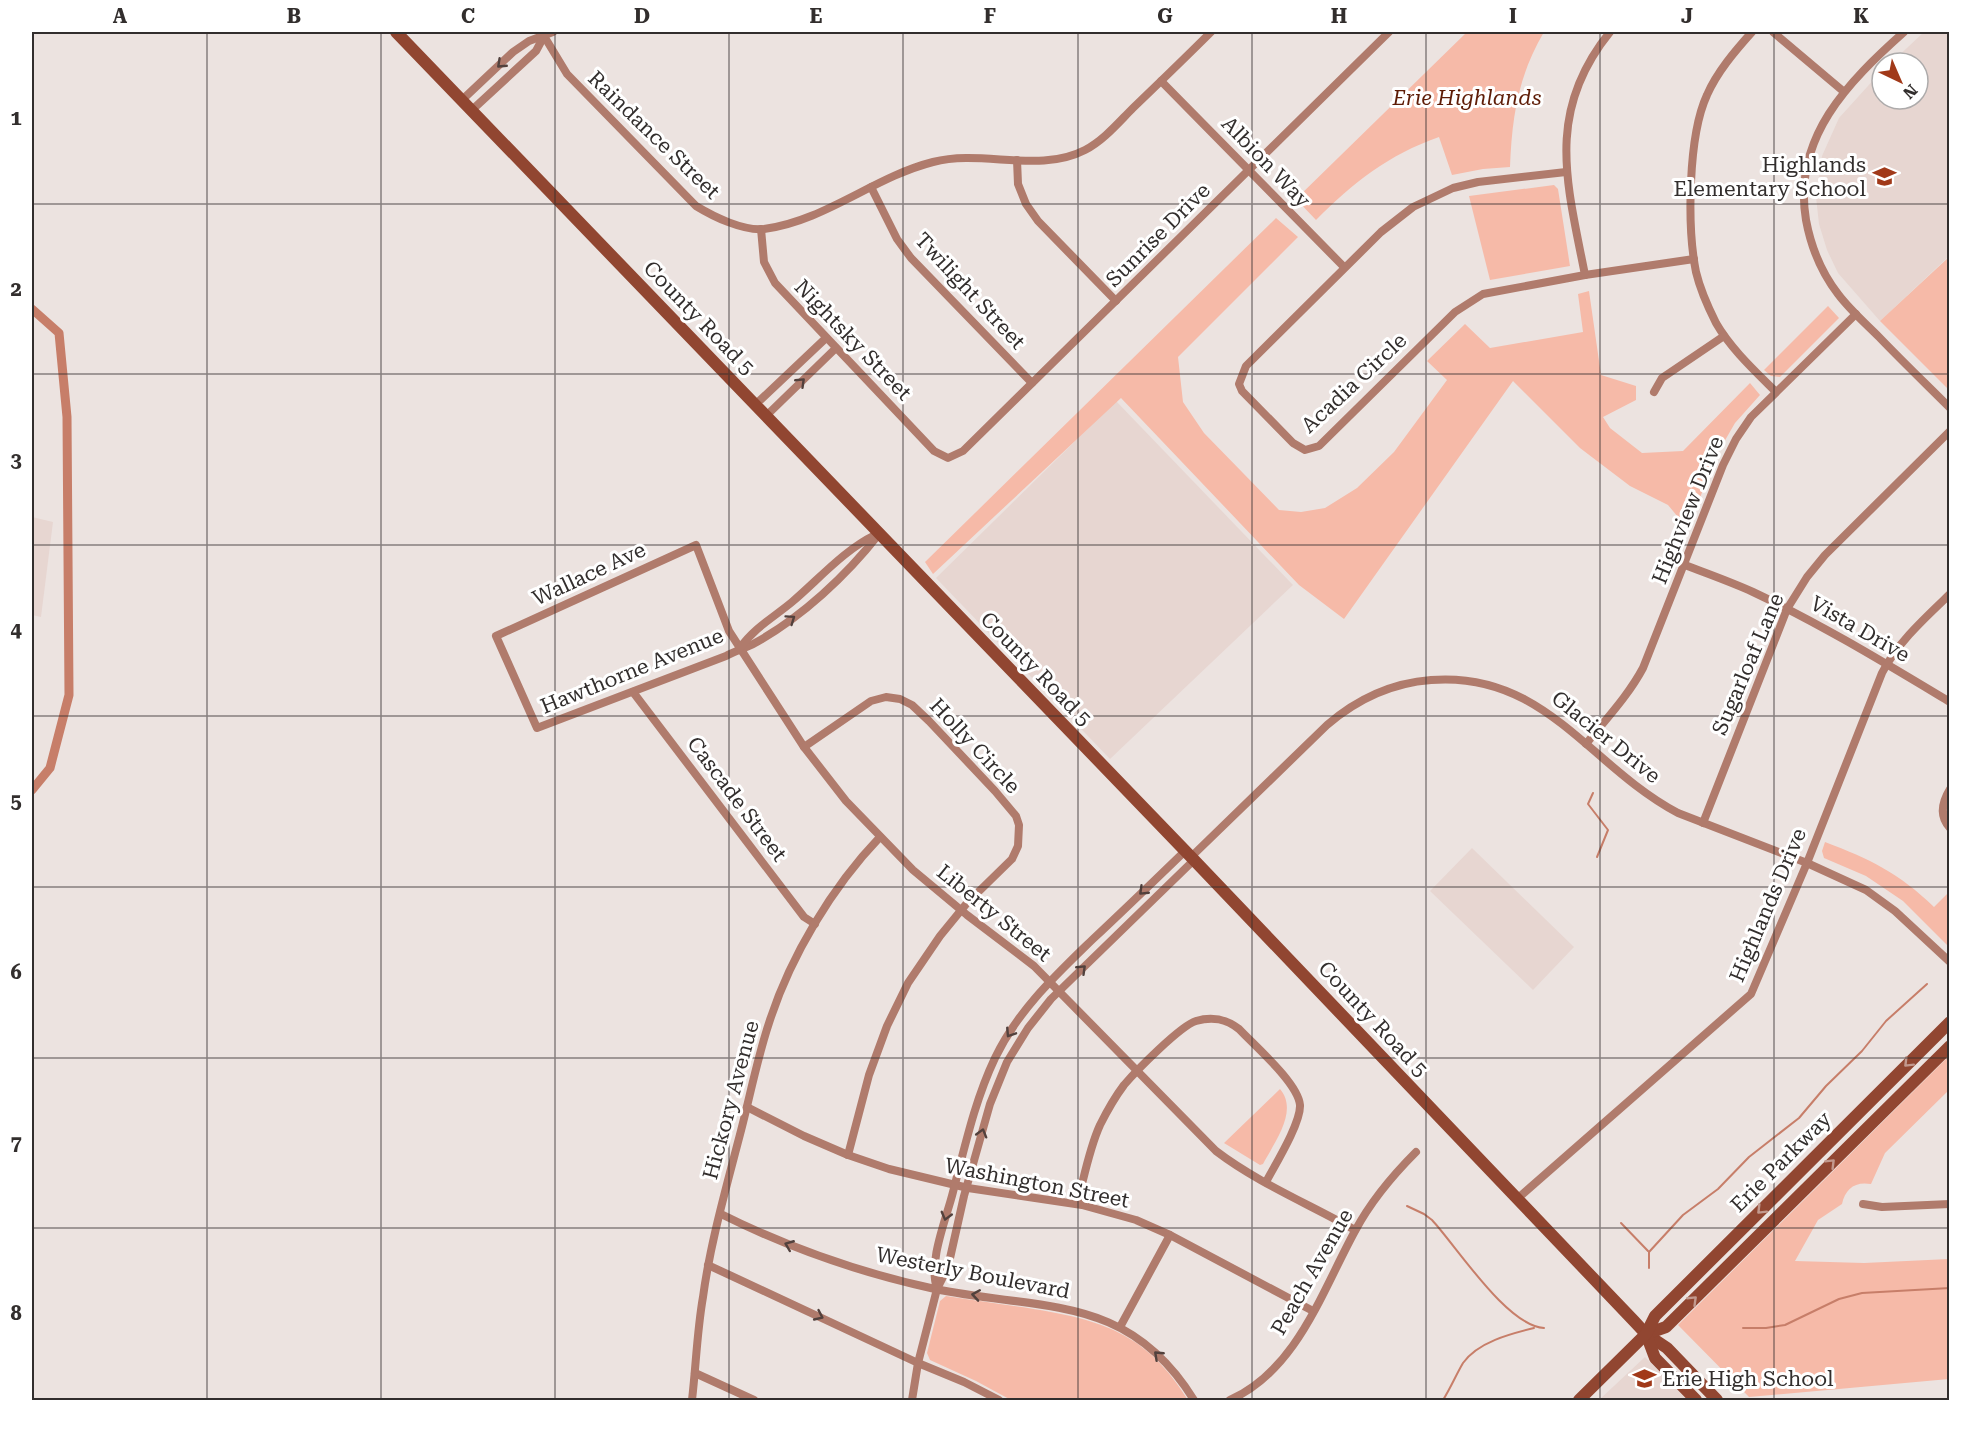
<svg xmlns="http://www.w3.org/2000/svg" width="1981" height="1432" font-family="'Roboto Serif',serif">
<rect width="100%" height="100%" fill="#ece3e0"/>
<g fill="#e7d6d1">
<path d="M1924 32H1949V256L1880 321 1838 273 1827 250 1819 224 1816 197 1822 156 1839 118 1877 76 1882 72V99H1918V63H1891Z"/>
<path d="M1116 401 1293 585 1110 759 936 578Z"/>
<path d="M32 517 53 522 41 617 32 615Z"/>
<path d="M1472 848 1574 947 1533 990 1430 891Z"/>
<path d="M1645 1357 1687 1400H1599Z"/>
</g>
<g fill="#f6baa8">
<path d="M1467 32H1544C1518 76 1512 117 1510 167L1483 169 1452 175 1439 137C1388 155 1354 182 1316 220L1296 199Z"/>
<path d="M1554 185 1558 189 1570 266 1490 280 1469 196Z"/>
<path d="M1276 218 1298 237 1178 357 1183 402 1204 433 1279 510 1301 512 1325 508 1357 488 1394 452 1447 380 1427 361 1465 324 1490 348 1583 332 1578 294 1589 291 1601 375 1636 386V400L1603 417 1610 428 1642 453 1683 451 1750 383 1760 395 1735 423 1716 456 1688 529 1668 505 1630 486 1580 448 1513 381 1344 619 1299 585 1121 398 933 574 925 562Z"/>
<path d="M1949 257V390L1880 321Z"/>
<path d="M1828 306 1839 318 1780 377 1771 376 1764 370Z"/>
<path d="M1825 842C1870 859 1899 873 1934 907L1949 892V947L1903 901 1866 876 1824 858 1822 851Z"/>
<path d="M1949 1056V1090L1885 1153 1871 1184C1855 1181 1845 1189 1842 1204L1818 1220 1795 1261 1864 1263 1949 1259V1379L1749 1397 1678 1325Z"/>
<path d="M1280 1089C1299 1111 1274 1143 1263 1164L1260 1165 1224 1143Z"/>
<path d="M946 1296C973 1300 1000 1304 1028 1308 1103 1320 1146 1333 1188 1400H1011L976 1381 930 1360 927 1353 940 1301Z"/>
</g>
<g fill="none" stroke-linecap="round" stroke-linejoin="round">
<g stroke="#c77e69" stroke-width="2">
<path d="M1593 793 1588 804 1608 830 1597 857"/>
<path d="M1407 1206 1424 1214 1432 1220C1457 1247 1507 1326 1544 1328"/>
<path d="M1621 1223 1648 1251"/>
<path d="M1649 1268V1252L1683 1215 1718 1189 1749 1157 1799 1118 1826 1086 1862 1051 1886 1021 1927 984"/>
<path d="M1743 1328H1766L1785 1325 1839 1299 1862 1293 1950 1288"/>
<path d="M1443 1400C1450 1389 1456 1375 1463 1363 1478 1342 1510 1334 1534 1328"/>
</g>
<path stroke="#c77e69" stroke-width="9" d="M32 309 59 333 67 417 69 695 50 768 32 790"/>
<g stroke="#b07b6c" stroke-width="8">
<path d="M1752 32C1735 51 1717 72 1707 95 1688 136 1687 227 1696 272 1700 289 1708 307 1716 323 1731 349 1755 371 1776 392"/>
<path d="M1773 32 1843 91"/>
<path d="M1904 32C1848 82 1792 138 1806 220 1811 247 1821 272 1838 294 1850 310 1865 323 1879 337 1902 361 1926 384 1950 408"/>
<path d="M544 36 567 74 696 206C714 217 743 231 764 229 825 221 874 177 933 162 982 149 1039 174 1085 150 1104 140 1118 123 1133 108 1159 83 1185 58 1211 32"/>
<path d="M1161 81 1344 267"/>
<path d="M462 100 513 52 529 41 553 32"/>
<path d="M472 110 536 51 544 36"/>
<path d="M1017 160 1018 184 1026 204 1038 221 1116 301"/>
<path d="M1566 172 1478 182 1453 188 1413 207 1381 232 1246 366 1239 384 1242 391 1293 443 1305 450 1319 446 1455 312 1483 294 1585 275 1694 259"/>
<path d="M871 187 897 239 911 258 1032 383"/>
<path d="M761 229 764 262 775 283 934 451 948 458 963 451 1389 32"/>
<path d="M1585 275C1567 183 1545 112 1610 32"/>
<path d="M1654 392 1662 378 1724 336"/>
<path d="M755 405 826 338"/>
<path d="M766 416 836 348"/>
<path d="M879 534C846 576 802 617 755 643 746 648 735 651 726 656L537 728 496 636 696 545 729 631 804 747 846 801 913 870 967 915 1034 966 1216 1151C1258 1183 1309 1204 1355 1230"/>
<path d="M1685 565C1708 574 1731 582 1753 592 1821 624 1885 663 1950 702"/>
<path d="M740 648C754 628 774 617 792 602 819 579 844 550 875 535"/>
<path d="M633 692 804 917 815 924"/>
<path d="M1586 744C1606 719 1628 696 1643 668L1723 465 1736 439 1751 417 1856 314"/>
<path d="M804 747 871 701 886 697 900 699 912 705 929 721 995 791 1016 816 1019 825 1018 846 1012 859 967 903 940 936 908 983 887 1026 869 1075 848 1155"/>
<path d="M1950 789C1942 802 1939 816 1950 828"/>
<path d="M1703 823 1787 609 1807 577 1825 555 1950 431"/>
<path d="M1191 857 1327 725C1356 700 1392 683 1431 680 1545 671 1589 766 1678 813L1807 863 1866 890 1895 911 1950 962"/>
<path d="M747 1107 804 1136 848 1155 889 1169 968 1188 1082 1205 1136 1220 1170 1235 1313 1311"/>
<path d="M1517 1199 1751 994 1807 863 1882 673C1898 642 1925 618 1950 594"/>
<path d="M1077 1204C1084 1178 1089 1149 1100 1125 1107 1111 1115 1097 1124 1085 1136 1071 1180 1026 1196 1021 1213 1016 1226 1019 1239 1029 1255 1046 1298 1083 1300 1105 1301 1123 1275 1165 1266 1182"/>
<path d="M1863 1204 1882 1207 1950 1204"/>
<path d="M721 1214C789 1248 861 1273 935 1289 1043 1311 1128 1293 1194 1400"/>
<path d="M708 1265 918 1363 964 1382 999 1400"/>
<path d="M937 1289C928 1261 946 1220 953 1192 965 1146 975 1100 995 1058 1018 1010 1056 975 1093 939 1124 910 1155 880 1185 851"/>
<path d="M1120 1327 1170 1235"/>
<path d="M695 1373 754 1400"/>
<path d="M692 1400C696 1366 697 1331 703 1297 710 1245 725 1192 738 1142 749 1102 756 1062 769 1023 790 957 832 887 880 837"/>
<path d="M912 1400 918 1363 937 1289 948 1267 964 1196 990 1104 1007 1062 1028 1028 1051 999 1194 860"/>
<path d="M1230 1400C1297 1370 1322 1291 1355 1231 1371 1201 1393 1175 1416 1152"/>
</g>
<g stroke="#914631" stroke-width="12">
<path d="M396 32 1194 860 1634 1321 1646 1334 1667 1348 1717 1400"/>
<path d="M1646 1334 1666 1327 1950 1046"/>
<path d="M1646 1334 1655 1358 1696 1400"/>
<path d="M1579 1400 1646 1334 1655 1316 1950 1022"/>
</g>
</g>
<defs><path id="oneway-chevron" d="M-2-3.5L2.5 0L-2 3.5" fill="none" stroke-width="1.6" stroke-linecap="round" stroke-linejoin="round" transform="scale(1.5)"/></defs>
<g stroke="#52413d">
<use href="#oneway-chevron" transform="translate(501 64) rotate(137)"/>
<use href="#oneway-chevron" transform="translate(801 382) rotate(-44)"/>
<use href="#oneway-chevron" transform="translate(791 619) rotate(-35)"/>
<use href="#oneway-chevron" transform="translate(1143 891) rotate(136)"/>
<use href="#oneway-chevron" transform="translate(1082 969) rotate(-44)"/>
<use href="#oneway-chevron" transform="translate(1010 1033) rotate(123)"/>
<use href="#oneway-chevron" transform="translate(982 1133) rotate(-74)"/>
<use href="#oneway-chevron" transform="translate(946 1216) rotate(105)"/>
<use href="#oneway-chevron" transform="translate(789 1245) rotate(-158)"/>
<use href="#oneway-chevron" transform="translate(976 1295) rotate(-171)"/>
<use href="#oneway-chevron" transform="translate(819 1316) rotate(25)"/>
<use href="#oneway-chevron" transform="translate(1158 1355) rotate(-137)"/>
</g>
<g stroke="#c2998e">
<use href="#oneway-chevron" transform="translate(1908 1063) rotate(135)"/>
<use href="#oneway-chevron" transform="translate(1831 1163) rotate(-45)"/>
<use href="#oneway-chevron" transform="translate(1761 1210) rotate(135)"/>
<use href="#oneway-chevron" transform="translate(1693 1300) rotate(-44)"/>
</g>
<path fill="none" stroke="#322e2d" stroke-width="1.5" stroke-opacity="0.55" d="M207 32V1400M381 32V1400M555 32V1400M729 32V1400M903 32V1400M1078 32V1400M1252 32V1400M1426 32V1400M1600 32V1400M1774 32V1400M32 204H1950M32 374H1950M32 545H1950M32 716H1950M32 887H1950M32 1058H1950M32 1228H1950"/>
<defs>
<symbol id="school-bare" viewBox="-9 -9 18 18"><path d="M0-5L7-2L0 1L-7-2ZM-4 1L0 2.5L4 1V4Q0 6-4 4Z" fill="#a13919" stroke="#fff" stroke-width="2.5" paint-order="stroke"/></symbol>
</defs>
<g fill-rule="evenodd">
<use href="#school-bare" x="1868" y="160" width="33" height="33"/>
<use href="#school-bare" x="1628" y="1362" width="33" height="33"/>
</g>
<g text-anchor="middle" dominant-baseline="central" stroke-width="6" stroke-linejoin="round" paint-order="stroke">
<g font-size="21" font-style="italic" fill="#5e1c06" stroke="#fff">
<text x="1467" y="98">Erie Highlands</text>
</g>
<g font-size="21" fill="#322e2d" stroke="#fff">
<text transform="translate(654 135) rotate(44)">Raindance Street</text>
<text transform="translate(1266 162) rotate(46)">Albion Way</text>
<text transform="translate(1158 235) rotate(-45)">Sunrise Drive</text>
<text transform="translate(970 291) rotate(47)">Twilight Street</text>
<text transform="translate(699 318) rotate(46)">County Road 5</text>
<text transform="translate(853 340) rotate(46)">Nightsky Street</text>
<text transform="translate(1354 383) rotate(-43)">Acadia Circle</text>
<text transform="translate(1688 510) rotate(-68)">Highview Drive</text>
<text transform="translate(589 574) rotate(-25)">Wallace Ave</text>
<text transform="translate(1860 629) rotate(30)">Vista Drive</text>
<text transform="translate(1748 664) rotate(-67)">Sugarloaf Lane</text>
<text transform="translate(1036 669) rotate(46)">County Road 5</text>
<text transform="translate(632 671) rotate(-22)">Hawthorne Avenue</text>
<text transform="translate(1606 737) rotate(39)">Glacier Drive</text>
<text transform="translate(975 746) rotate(47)">Holly Circle</text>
<text transform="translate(737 799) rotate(53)">Cascade Street</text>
<text transform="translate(1768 905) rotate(-67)">Highlands Drive</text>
<text transform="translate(994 913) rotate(39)">Liberty Street</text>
<text transform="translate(1373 1019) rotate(47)">County Road 5</text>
<text transform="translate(731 1100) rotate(-75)">Hickory Avenue</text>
<text transform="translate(1781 1162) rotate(-45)">Erie Parkway</text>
<text transform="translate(1037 1183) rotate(11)">Washington Street</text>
<text transform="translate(1312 1272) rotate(-60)">Peach Avenue</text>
<text transform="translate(973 1273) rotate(11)">Westerly Boulevard</text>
</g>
<g font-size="21" fill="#322e2d" stroke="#fff" text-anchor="end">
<text x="1866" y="165">Highlands<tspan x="1866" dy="24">Elementary School</tspan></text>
<text x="1662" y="1379" text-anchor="start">Erie High School</text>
</g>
</g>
<rect width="1981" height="1432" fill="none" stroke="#ffffff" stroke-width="66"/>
<g transform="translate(1900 81) rotate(136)"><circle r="28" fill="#ffffff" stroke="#adabab" stroke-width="1.5"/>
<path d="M0-4.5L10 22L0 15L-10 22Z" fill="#a13919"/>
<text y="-9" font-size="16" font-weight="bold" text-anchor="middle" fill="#322e2d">N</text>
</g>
<rect x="33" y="33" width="1915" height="1366" fill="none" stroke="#322e2d" stroke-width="2"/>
<g font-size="20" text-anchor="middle" font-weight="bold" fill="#322e2d">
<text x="120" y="23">A</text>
<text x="294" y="23">B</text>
<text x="468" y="23">C</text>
<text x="642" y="23">D</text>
<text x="816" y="23">E</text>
<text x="990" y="23">F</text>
<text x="1165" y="23">G</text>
<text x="1339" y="23">H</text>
<text x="1513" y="23">I</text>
<text x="1687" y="23">J</text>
<text x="1861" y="23">K</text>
<text x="16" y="125">1</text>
<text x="16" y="296">2</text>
<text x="16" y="467">3</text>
<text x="16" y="637">4</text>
<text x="16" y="808">5</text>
<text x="16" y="979">6</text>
<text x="16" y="1150">7</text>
<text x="16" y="1320">8</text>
</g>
</svg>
